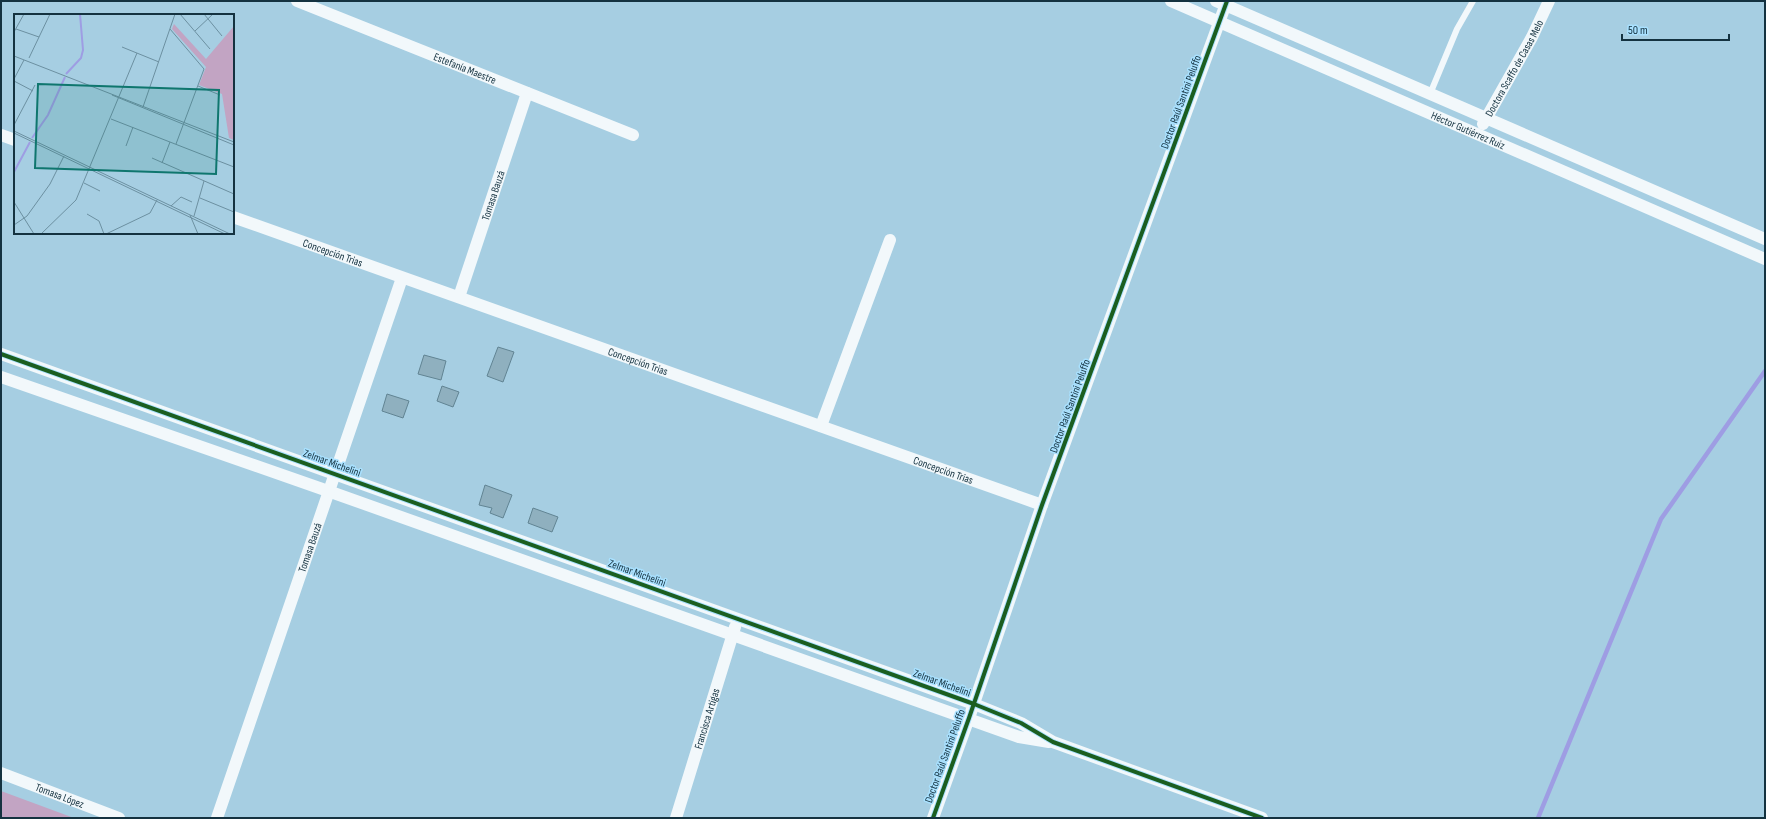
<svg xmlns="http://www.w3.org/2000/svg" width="1766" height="819" font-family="'Sofia Sans Condensed',sans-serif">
<rect width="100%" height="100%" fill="#a6cee2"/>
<path fill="#c2a4c3" d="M1 791 74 818H1Z"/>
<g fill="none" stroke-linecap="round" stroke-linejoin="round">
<path stroke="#9e9de3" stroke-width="4.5" d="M1538 818 1661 519 1765 371"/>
</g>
<g fill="#8fb0bf" stroke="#618493">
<path d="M498 347 514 352 503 382 487 376Z"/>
<path d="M424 355 446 361 441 380 418 374Z"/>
<path d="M442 386 459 392 453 407 437 401Z"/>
<path d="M387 394 409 401 403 418 382 411Z"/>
<path d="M485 485 512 495 503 518 490 513 492 508 479 505Z"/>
<path d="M533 508 558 517 552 532 528 523Z"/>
</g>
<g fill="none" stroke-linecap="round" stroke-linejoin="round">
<path stroke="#f2f8fb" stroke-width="6" d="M1430 94 1457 29 1473 1"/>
<g stroke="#f2f8fb" stroke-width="12">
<path id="s1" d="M297 1 633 135"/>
<path id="s2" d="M1171 1 1765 259"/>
<path d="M1216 1 1765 239"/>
<path id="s3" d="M1483 124 1532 37 1549 1"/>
<path d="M1 135 15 140"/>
<path id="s4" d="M233 217 1042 505"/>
<path id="s5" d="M459 297 527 93"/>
<path d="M1 354 974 704 1021 723 1053 742 1262 818"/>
<path d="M1 377 328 491 1019 737 1049 742"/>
<path d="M821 426 890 240"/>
<path id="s6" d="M1 773 119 818"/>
<path id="s7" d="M217 818 402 278"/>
<path id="s8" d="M676 818 735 627"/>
<path d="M933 818 969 718 1042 505 1227 1"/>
</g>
<defs>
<g id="cycleway">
<path d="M1 354 974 704 1021 723 1053 742 1262 818"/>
<path d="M933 818 969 718 1042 505 1227 1"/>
</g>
</defs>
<use href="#cycleway" stroke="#a9e1ff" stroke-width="6"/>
<use href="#cycleway" stroke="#1b5e20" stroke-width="4"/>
</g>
<g text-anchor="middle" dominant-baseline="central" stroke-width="3" stroke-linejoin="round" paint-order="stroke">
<g font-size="11" fill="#143240" stroke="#a9e1ff">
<text stroke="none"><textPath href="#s1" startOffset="181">Estefanía Maestre</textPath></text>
<text stroke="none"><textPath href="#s3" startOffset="64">Doctora Scaffo de Casas Melo</textPath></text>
<text transform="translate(1181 102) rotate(-70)">Doctor Raúl Santini Peluffo</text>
<text stroke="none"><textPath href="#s2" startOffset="324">Héctor Gutiérrez Ruiz</textPath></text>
<text stroke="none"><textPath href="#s5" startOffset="107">Tomasa Bauzá</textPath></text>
<text stroke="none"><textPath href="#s4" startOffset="106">Concepción Trias</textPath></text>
<text stroke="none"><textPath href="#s4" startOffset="430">Concepción Trias</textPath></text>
<text transform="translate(1070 406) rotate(-70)">Doctor Raúl Santini Peluffo</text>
<text transform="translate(332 463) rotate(20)">Zelmar Michelini</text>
<text stroke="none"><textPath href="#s4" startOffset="754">Concepción Trias</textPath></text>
<text stroke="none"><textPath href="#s7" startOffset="286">Tomasa Bauzá</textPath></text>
<text transform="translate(637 573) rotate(20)">Zelmar Michelini</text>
<text transform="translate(942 683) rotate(20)">Zelmar Michelini</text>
<text stroke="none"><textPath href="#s8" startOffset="104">Francisca Artigas</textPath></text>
<text transform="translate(945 756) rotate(-70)">Doctor Raúl Santini Peluffo</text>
<text stroke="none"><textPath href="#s6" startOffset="63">Tomasa López</textPath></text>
</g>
</g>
<g transform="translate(14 14)">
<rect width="220" height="220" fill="#a6cee2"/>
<path d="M160 10 192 45 220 12V126L215 124 208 80 185 71 192 53 158 15Z" fill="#c2a4c3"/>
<path fill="none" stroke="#9e9de3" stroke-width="2" d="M52 60 67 44 69 36 66 0M18 124 34 101 51 63M0 158 16 128"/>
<path fill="none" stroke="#6c90a1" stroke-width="1" d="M166 0 196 35M190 0 208 22M2 15 25 23M156 15 190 55 162 130M181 17 199 0M0 18 10 0M108 33 145 48M0 42 220 128M15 44 36 0M0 65 10 46M0 67 19 77M184 72 206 81M98 81 220 131M129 93 161 0M97 105 220 153M0 111 21 71M0 117 216 220M0 119 211 220M112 132 119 113M138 144 220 180M148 149 156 128M70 169 86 177M186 184 220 198M0 188 20 220M157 192 167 183 178 188M73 200 85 207 90 220M176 201 184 220M180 202 190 167M0 211 13 202 36 170 50 142M27 220 62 186 123 39M92 220 136 199 143 186"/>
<path fill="#0f766e" fill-opacity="0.15" stroke="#0f766e" stroke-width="2" d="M24 70 205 76 202 160 21 154Z"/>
<rect width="220" height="220" fill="none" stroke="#143240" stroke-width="2"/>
</g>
<rect width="1766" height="819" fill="none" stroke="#143240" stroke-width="4"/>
<path d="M1622 34v6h107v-6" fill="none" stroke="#143240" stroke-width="2"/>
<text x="1628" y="34" font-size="12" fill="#143240" stroke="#a9e1ff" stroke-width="3" paint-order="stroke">50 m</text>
</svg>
